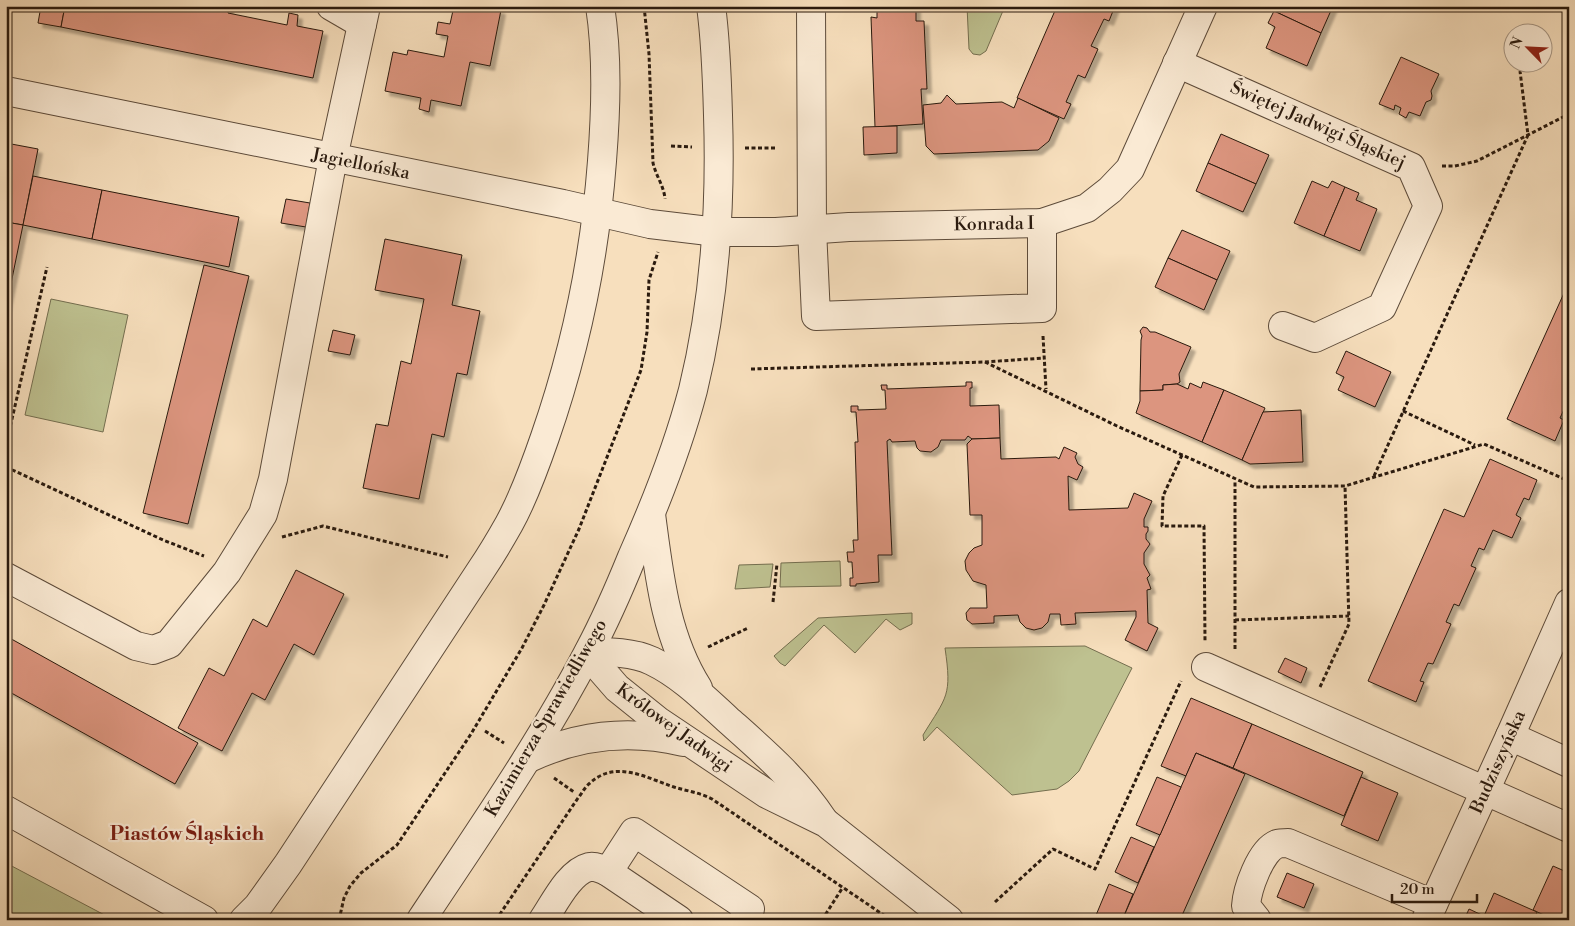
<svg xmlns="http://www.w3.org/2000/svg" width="1575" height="926" font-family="'Libre Bodoni',serif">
<defs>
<filter id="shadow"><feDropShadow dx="4.5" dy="4.5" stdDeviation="1" flood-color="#0004"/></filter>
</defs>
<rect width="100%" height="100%" fill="#f7dfbd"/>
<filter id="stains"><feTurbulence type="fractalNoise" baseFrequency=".004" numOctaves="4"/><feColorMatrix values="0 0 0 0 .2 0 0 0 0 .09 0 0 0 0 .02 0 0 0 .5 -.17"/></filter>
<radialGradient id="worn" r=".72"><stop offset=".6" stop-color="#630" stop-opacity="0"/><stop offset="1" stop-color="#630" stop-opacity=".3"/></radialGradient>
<g fill="#bec190" stroke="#746e4f">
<path d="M967 6H1005L986 51 980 55 973 54 969 49Z"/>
<path d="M51 299 128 315 103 432 25 415Z"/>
<path d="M840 561 841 586 780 587 781 563Z"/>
<path d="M773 564 770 587 735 589 739 565Z"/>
<path d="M912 613V624L900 630 886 619 855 653 824 625 785 666 780 663 774 656 818 618Z"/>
<path d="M1085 646 1132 668 1079 771 1069 781 1057 789 1012 795 937 727 924 741 923 735C947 696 952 696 945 648Z"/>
<path d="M6 863 114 920H6Z"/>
</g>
<g fill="#dc957f" stroke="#2a1a0e" filter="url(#shadow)">
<path d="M41 6H65L61 27 38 23Z"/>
<path d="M65 6H195L219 11 220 6H229L228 13 287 25 289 13 298 15 297 26 323 31 313 78 61 27Z"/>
<path d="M454 6H483L501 10 490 66 470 62 461 106 431 100 429 112 419 109 421 98 385 91 393 52 407 55 408 50 444 57 448 36 436 34 438 22 450 24Z"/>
<path d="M877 6H916V21H924L927 89H921L923 124 875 127 871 17 877 18Z"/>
<path d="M1057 6H1115L1109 21 1104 19 1091 46 1098 49 1085 78 1078 75 1066 102 1071 104 1064 119 1017 98Z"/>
<path d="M1276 6H1333L1321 33 1274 11Z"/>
<path d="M1274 11 1321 33 1307 66 1266 48 1275 27 1268 23Z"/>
<path d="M1401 57 1439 74 1431 91 1432 96 1431 100 1426 102 1420 116 1409 112 1406 118 1399 114 1401 108 1395 105 1394 110 1379 104Z"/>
<path d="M947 95 956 104 1002 102 1014 108 1018 98 1059 118 1049 141 1038 150 934 154 926 146 923 105 941 103Z"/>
<path d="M897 126V153L864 155 863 127Z"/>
<path d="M1221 134 1269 155 1256 184 1208 163Z"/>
<path d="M6 143 38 149 23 225 6 222Z"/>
<path d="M1208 163 1256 184 1243 212 1196 191Z"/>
<path d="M33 176 102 190 92 239 23 225Z"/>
<path d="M1312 181 1328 188 1332 181 1345 187 1324 236 1294 223Z"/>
<path d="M1345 187 1359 193 1356 200 1377 209 1360 251 1324 236Z"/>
<path d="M102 190 239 217 229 267 92 239Z"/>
<path d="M286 199 310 203 306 227 281 223Z"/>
<path d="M6 222 23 225 6 308Z"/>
<path d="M1182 230 1230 251 1217 280 1168 258Z"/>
<path d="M385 239 462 255 452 305 480 311 467 375 457 373 444 437 432 434 419 499 363 488 376 424 388 426 401 361 411 364 424 299 375 290Z"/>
<path d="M1168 258 1217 280 1204 310 1155 287Z"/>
<path d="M204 265 249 276 188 524 143 513Z"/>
<path d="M1569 282V401H1568L1560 418 1564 420 1555 441 1507 419Z"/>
<path d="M1143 327 1147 328 1150 332H1155L1191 347 1179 374 1180 382 1177 384 1163 385V390L1140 391 1141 340 1142 336 1140 331Z"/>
<path d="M333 330 355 335 350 355 328 351Z"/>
<path d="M1346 351 1391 372 1375 407 1338 390 1344 377 1336 373Z"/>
<path d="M966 382H972V388H970V406L999 405 1000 438 972 439 968 436 965 440H941L938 447 931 452 920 451 917 448 915 441 892 442 890 439 887 441 892 555H878L879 582 856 584V586H850V578H853L852 562H848L847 552H854L853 540H858L855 442H858L856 412H851V406H858V410L886 409 885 390H882L881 385H887V389L966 386Z"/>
<path d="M1203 382 1224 390 1202 442 1136 413 1140 401V391L1163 390V385L1177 384 1188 389 1190 383 1201 388Z"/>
<path d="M1224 390 1265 408 1242 460 1202 442Z"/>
<path d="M1301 410 1303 462 1250 464 1242 460 1263 412Z"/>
<path d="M1000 438 1001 459 1056 457 1059 459 1064 447 1077 453 1075 457 1078 464 1083 467 1077 480 1068 476 1069 510 1128 508 1134 493 1152 501 1144 519V527H1148V531L1146 534V539L1150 544 1144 553V564L1150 575 1147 578 1151 589 1147 590 1148 623 1158 628 1147 651 1125 640 1136 617V611L1075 613 1076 624 1061 625 1060 614H1050L1048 622 1042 628 1034 630 1026 628 1020 622 1018 615 994 616V623L972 624 967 620 966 613 970 608H987L986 585 973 581 966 570 965 561 969 553 974 548 982 545V515H970L967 444 972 439Z"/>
<path d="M1490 459 1537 480 1529 500 1524 498 1516 515 1521 518 1512 538 1493 530 1484 550 1479 548 1471 566 1476 568 1459 606 1454 604 1446 622 1451 624 1433 664 1428 663 1420 681 1424 682 1416 702 1368 681 1444 509 1464 517Z"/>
<path d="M296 570 344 594 314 655 294 644 265 700 252 693 222 751 178 728 209 668 224 676 253 619 267 627Z"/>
<path d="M6 636 198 743 175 784 6 690Z"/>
<path d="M1285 658 1307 668 1301 683 1278 672Z"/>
<path d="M1191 698 1252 724 1233 768 1196 753 1186 776 1161 766Z"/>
<path d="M1252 724 1363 772 1344 816 1233 768Z"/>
<path d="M1196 753 1245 774 1180 920H1127L1123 918Z"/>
<path d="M1157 777 1181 787 1160 835 1136 825Z"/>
<path d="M1361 777 1398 793 1378 841 1341 825Z"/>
<path d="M1131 837 1154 847 1138 883 1115 872Z"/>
<path d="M1553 866 1569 873V920H1555L1533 910Z"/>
<path d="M1287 873 1314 884 1304 908 1277 897Z"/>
<path d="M1109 884 1133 894 1123 918 1122 920H1094Z"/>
<path d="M1494 893 1537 912 1534 920H1464L1469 909 1484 916Z"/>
</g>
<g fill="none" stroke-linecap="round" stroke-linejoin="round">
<defs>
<g id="minor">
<path d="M331 6 362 24"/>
<path d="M811 6 812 229 816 316 1042 308V223"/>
<path d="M1177 63 1411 167 1428 206 1382 307 1315 338 1283 326"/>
<path d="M6 91 563 204 650 224 717 232H776L849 227 1042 223 1087 208 1110 190 1130 169 1203 6"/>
<path d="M651 514C659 574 665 636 698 688"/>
<path d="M6 577 136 646 153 650 169 644 227 572 263 514 273 479 333 158 366 6"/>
<path d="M589 652 597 665 617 688 658 721 767 794 826 823 949 920"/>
<path d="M589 652C610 652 633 652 652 661 681 675 704 698 727 719 764 752 796 779 824 821"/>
<path d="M1206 667 1569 828"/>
<path d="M1510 736 1569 763"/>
<path d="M527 759C577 735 629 729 683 742"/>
<path d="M6 810 204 920"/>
<path d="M608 872 634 832 750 909 743 920"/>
<path d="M244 920 258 906 288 864 481 570C491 555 500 540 509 524 524 497 535 466 545 437 576 348 595 255 602 161 606 110 608 57 600 6"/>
<path d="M421 920C479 832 540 745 589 651 605 621 619 589 632 557 656 503 678 447 693 390 715 300 721 207 718 115 717 78 716 42 711 6"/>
<path d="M543 920C554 904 569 872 589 867 596 866 602 869 608 872L679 920"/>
<path d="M1257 920 1246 906C1247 890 1260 851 1277 844 1280 843 1285 843 1288 843L1433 904"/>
<path d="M1426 920 1510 736 1569 603"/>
</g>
</defs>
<use href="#minor" stroke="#5d4b3a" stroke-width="30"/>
<g stroke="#2a1a0e" stroke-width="3" stroke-dasharray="4 2.5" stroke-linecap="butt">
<path d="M644 6 649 54 653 163C656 176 664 186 665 199"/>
<path d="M671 146 692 147"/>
<path d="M745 148H777"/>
<path d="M1442 166H1455L1477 161 1569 114"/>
<path d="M1043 336 1046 389"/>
<path d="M985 362 1117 426 1254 487 1345 486 1484 444 1569 481"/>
<path d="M751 369 985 362 1044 358"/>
<path d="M1403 411 1475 445"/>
<path d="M6 445 47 267"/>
<path d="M1182 455 1163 496 1162 526H1204L1205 641"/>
<path d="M6 467 163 540 204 556"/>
<path d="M1374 476 1528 135 1520 71"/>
<path d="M282 537 323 526 448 557"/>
<path d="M773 602 777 564"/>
<path d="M1235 620 1349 616"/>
<path d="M708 647 748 628"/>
<path d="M1235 649V480"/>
<path d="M1320 687 1349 624 1345 486"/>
<path d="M485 731 504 743"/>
<path d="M554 778 574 792"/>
<path d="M995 902 1053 849 1095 869 1181 681"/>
<path d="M339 920 344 898 350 886 361 873 397 845 471 734 522 648 544 605 579 529 641 370 647 332 649 280 658 252"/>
<path d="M496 920 578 798C582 793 585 787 590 783 615 760 645 777 671 786 685 791 699 792 712 799L891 920"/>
<path d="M822 920 843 887"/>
</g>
<use href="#minor" stroke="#faead4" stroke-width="28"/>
</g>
<g text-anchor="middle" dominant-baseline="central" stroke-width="4.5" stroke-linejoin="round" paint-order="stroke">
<g font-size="18" fill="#2a1a0e" stroke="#faead4">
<text transform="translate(1318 125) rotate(24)">Świętej Jadwigi Śląskiej</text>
<text transform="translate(361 164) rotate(11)">Jagiellońska</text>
<text transform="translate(994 224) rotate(-1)">Konrada I</text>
<text transform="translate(546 718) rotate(-60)">Kazimierza Sprawiedliwego</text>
<text transform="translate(674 728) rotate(36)">Królowej Jadwigi</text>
<text transform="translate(1498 762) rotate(-66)">Budziszyńska</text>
</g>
<g font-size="20" font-weight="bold" fill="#7a1f14" stroke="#faead4">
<text x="187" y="834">Piastów Śląskich</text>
</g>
</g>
<rect width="1575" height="926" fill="none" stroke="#f7dfbd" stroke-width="25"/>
<rect x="8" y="8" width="1560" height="911" fill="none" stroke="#2a1a0e" stroke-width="2.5"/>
<rect x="12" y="12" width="1550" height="901" fill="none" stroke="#2a1a0e"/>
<g transform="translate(1528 48) rotate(294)"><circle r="24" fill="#faead4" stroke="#a79785"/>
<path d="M0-4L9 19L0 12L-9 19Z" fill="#8f2418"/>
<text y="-8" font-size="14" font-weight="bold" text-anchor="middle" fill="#2a1a0e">N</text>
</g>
<path d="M1392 894v8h85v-8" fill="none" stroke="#2a1a0e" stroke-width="2.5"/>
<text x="1400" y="894" font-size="15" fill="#2a1a0e" stroke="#faead4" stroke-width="4" paint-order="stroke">20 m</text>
<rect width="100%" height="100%" filter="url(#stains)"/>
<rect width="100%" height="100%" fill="url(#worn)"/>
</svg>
